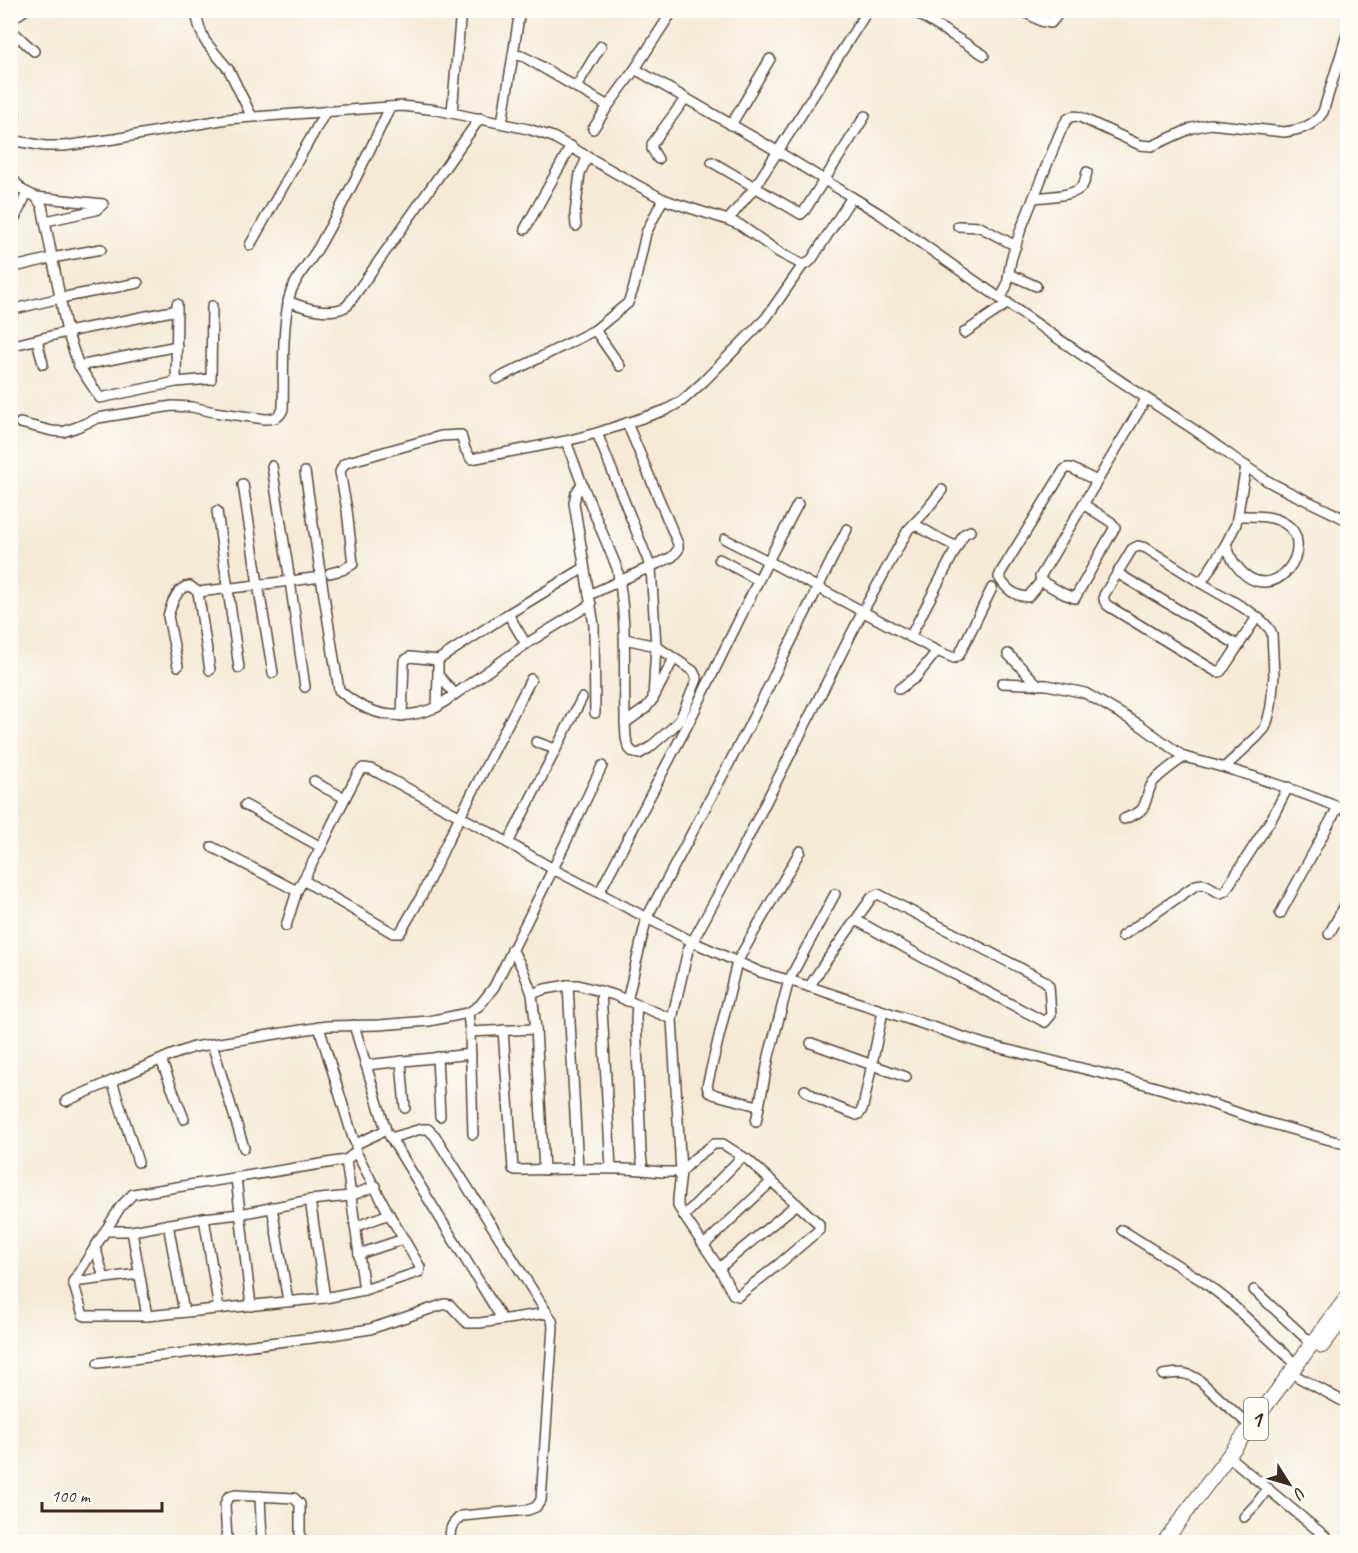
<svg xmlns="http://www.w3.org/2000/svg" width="1358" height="1553" font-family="Caveat,sans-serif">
<rect width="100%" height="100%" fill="#fdfcf7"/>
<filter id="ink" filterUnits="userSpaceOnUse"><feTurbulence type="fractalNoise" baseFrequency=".0167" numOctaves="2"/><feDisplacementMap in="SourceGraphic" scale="12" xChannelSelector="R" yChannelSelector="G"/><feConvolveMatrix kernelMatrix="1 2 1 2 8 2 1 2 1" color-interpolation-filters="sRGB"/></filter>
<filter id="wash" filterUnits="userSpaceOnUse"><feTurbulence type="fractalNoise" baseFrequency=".008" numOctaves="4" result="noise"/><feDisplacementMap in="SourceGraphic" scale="24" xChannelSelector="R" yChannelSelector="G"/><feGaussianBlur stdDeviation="1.35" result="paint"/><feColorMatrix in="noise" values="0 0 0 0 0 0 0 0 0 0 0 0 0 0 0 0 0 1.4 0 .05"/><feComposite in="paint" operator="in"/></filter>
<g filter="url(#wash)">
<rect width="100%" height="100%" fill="#f6ead6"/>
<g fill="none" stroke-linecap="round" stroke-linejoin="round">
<path stroke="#61b3dd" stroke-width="2" d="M10 735 16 721"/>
</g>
</g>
<g filter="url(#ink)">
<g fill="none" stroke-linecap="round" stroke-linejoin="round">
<defs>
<g id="minor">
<path d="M195 10 200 29 205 41 229 70 252 117"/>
<path d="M673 10 635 69 777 151 852 197"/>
<path d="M912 10 984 55"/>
<path d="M1021 10 1041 21 1051 23 1055 18 1060 10"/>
<path d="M10 20 25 10"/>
<path d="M10 29 34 51"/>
<path d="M513 55 520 10"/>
<path d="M576 87 601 46"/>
<path d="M10 104C18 111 14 119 11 128"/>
<path d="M452 112 461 10"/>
<path d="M502 123 513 55 522 56 528 59 608 106 635 69"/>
<path d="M731 125 770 59"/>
<path d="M593 129 608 106"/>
<path d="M10 140 45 146H64L114 139 227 119 402 106 437 110 528 129 553 137 635 184 663 199 674 203 728 220 740 225 780 253 803 265 808 263 812 259 852 197 880 214C980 285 1081 356 1184 423 1212 441 1238 462 1266 480 1292 495 1321 506 1348 521"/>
<path d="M658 159 652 149V144L685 99"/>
<path d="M712 162 801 214 805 210 865 116"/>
<path d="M10 176 22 190 36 197 42 206 67 332 79 366 100 398 176 382 211 379 212 306"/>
<path d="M36 197 103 204 96 210 46 221"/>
<path d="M1034 198C1047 196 1074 197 1082 186 1085 183 1086 176 1087 172"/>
<path d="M728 220 755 187 868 10"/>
<path d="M576 226 575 214 580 173 588 156"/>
<path d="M958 226 980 227 1016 246"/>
<path d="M10 228 27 193"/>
<path d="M525 229 571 146"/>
<path d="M250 245 326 111"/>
<path d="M10 268 52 258 101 249"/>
<path d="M1009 274 1036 286"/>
<path d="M1001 298 1007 285 1011 260 1021 229 1059 135C1064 124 1067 113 1080 117L1140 145 1152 146 1192 128 1210 124 1284 132C1300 130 1314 126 1323 112L1348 31"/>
<path d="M288 301C304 308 331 316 347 306L480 118"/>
<path d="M10 310 60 298 138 283"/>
<path d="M595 330 620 366"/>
<path d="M964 333 1008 303"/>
<path d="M37 340 43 364"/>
<path d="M10 346 67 332 177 310"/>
<path d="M79 366 177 346"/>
<path d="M497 379 595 330 628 303 634 287 646 233 663 199"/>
<path d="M176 382 177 304"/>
<path d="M20 423 52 431 63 432 77 427 98 418 172 406 192 407 214 412 265 419C273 419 280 418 283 409 284 379 282 348 286 317 287 310 288 302 290 294 296 276 312 260 321 243 346 199 369 153 390 107"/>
<path d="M597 433 651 568 656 646 653 699"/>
<path d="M566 441 582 484 617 568C629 624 622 682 626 738 628 746 629 753 639 754L649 748 672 728 680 720 697 679 693 671 656 646 625 639"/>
<path d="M305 472 321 577"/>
<path d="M243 484 258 584 273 673"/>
<path d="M582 484 576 493 574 503 594 625 595 713"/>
<path d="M1083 504 1111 522 1115 527 1075 598 1064 594 1041 581 1040 577 1146 399"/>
<path d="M217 511 239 668"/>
<path d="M914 524 935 536 957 547"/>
<path d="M725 539 768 561 798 504"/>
<path d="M1226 544C1229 551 1231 560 1236 565 1272 614 1321 544 1284 523 1271 515 1254 516 1239 516"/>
<path d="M719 559 758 580"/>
<path d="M330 573 342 570 353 564 347 510 340 472 344 464 348 462 441 436 461 435 465 449 471 459 566 441 597 433 666 410 682 401 703 382 766 318 803 265"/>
<path d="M1117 573 1239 646"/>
<path d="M1041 581 1028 597C1014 596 1006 589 999 577L1001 572 1064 470 1067 468H1071L1097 481"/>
<path d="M1201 583 1146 548 1138 546 1132 549 1104 595C1103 601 1105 604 1110 607L1217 672H1220L1225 666 1257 617"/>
<path d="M198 592 210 670"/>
<path d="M589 595 672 557 678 550V544L627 423"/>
<path d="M508 614 526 644"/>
<path d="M910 637 957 547 964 534 970 531"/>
<path d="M1008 654 1038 685"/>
<path d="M178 666 168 616 173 601 179 591 185 587 190 586 198 592 290 581 272 466"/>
<path d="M1002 683 1047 685 1085 693 1140 725 1184 757"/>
<path d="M305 687 290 581 321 577 339 690C368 716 400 723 437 707L526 644 591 604"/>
<path d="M899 689 916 677 937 651"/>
<path d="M455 694 438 675V660L508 614 584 568"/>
<path d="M437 707 438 675"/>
<path d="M402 716 404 661 410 657 438 660"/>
<path d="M625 723 646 708 653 699 674 658"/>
<path d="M536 742 555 749"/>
<path d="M1225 767 1257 737 1265 728 1268 719 1271 706 1274 675 1272 634C1267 617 1217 593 1201 583L1226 544 1236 524 1246 466"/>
<path d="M314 781 325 788 345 798 358 773 363 768 371 769 491 833 553 869 693 942 760 972 795 982 984 1044 1145 1084 1201 1100 1258 1120 1348 1145"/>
<path d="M245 805 321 847"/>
<path d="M1124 819C1130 816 1138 814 1142 809 1147 803 1147 791 1153 782 1162 772 1173 765 1184 757 1241 771 1294 789 1348 811"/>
<path d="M508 843 582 698"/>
<path d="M212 847 297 891"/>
<path d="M303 880 393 933H400L422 895 450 836 531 679"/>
<path d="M599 893 687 726 768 561 937 651 954 658 959 655 992 588"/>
<path d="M1280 914 1338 807"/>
<path d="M286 926 297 891 321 847 345 798"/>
<path d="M1329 934 1348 900"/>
<path d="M1122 936 1196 885 1203 884 1206 885 1220 893 1225 891 1272 818 1288 787"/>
<path d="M512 949 523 970 532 994 536 1029 544 1170"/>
<path d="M568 985 578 1169"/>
<path d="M809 987 822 967 872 897 878 894 1045 981 1049 986 1051 1015 1045 1022 929 961 856 920"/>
<path d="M601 991 611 1168"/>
<path d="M532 994 545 989 568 985H578L614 995 672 1019"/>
<path d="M627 1001 647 917 749 726 847 529"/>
<path d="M637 1005 636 1019 641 1154 643 1170 661 1172H681L695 1158 714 1144H723L748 1160 819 1224V1230L779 1264 738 1296 733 1294 719 1268 684 1216 678 1206V1199L681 1172 672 1019 688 950 733 867 863 611 908 530 924 513 942 490"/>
<path d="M468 1013 470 1032 536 1029"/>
<path d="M354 1025 366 1065 471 1054"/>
<path d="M319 1027 353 1138 356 1144 386 1130 366 1065"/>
<path d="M503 1030 513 1169 515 1170C558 1170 600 1167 643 1170"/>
<path d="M470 1032 473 1134"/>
<path d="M811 1043 906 1077"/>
<path d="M212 1044 244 1148"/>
<path d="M437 1057 440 1116"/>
<path d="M161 1060 184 1119"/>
<path d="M401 1061 405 1108"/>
<path d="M805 1090C820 1102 839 1108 857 1115L860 1113 863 1107 883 1011"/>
<path d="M66 1101 112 1081"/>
<path d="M758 1106 716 1095 709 1092 707 1086 737 962 800 851"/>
<path d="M756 1122 769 1056 789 980 835 894"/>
<path d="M389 1135 502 1319"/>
<path d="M391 1138 421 1129H428L435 1136 547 1313"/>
<path d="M356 1146V1152L346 1160 364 1290"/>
<path d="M346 1160 133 1194 121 1206 73 1282 83 1315 86 1316H147L325 1298 364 1290 419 1272 420 1267 389 1214 356 1152"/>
<path d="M138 1162 112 1081 169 1056 194 1047 327 1026 379 1025 429 1021 468 1013 480 1005 494 987 553 869 602 766"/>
<path d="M236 1178 251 1306"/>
<path d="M310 1200 325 1298"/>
<path d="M272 1207 288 1301"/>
<path d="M684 1216 742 1157"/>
<path d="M204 1218 219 1309"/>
<path d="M168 1224 184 1312"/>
<path d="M355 1227 389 1214"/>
<path d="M1122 1230 1204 1282 1227 1300 1297 1365"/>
<path d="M105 1231H132L204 1218 240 1214 310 1200 350 1196 376 1186"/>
<path d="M132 1231 147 1316"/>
<path d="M704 1245 772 1181"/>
<path d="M95 1246 104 1278"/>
<path d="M359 1254 404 1239"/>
<path d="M719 1268 797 1204"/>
<path d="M73 1282 139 1274"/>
<path d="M1254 1290 1312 1344"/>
<path d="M98 1363 312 1338 370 1329 445 1304 450 1305 467 1323H480L547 1313 552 1320 553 1327 541 1500 536 1507 528 1510 461 1516C450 1525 450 1529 450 1542"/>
<path d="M1163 1375C1178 1373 1185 1371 1199 1380L1250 1426"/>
<path d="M1298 1377 1348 1404"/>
<path d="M1228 1456 1332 1542"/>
<path d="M260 1496 262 1542"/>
<path d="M1244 1517 1257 1503 1268 1488"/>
<path d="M227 1542 225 1504 228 1497 235 1495 294 1498 300 1504V1542"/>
</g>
<g id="highway">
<path d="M1322 1346 1348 1312"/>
<path d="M1164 1542 1348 1296"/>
</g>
</defs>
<use href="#minor" stroke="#57473a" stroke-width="12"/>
<use href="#highway" stroke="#57473a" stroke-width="16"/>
<use href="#minor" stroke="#fff" stroke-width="9"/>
<use href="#highway" stroke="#fff" stroke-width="14"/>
</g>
</g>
<g text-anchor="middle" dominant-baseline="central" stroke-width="4.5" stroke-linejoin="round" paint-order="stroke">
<rect fill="#fdfcf7" stroke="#75695f" stroke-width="1.5" x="1244" y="1398" width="24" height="42" rx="4.5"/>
<g font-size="24" font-weight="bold" fill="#3b2a1e">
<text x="1256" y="1419">1</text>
</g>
</g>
<rect width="1358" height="1553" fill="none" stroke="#fdfcf7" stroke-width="36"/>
<g transform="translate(1289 1484) rotate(127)" stroke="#fdfcf7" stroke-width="4.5" paint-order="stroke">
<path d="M0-4.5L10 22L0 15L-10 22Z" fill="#3b2a1e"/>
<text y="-9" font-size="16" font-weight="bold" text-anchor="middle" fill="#3b2a1e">U</text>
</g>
<path d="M42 1502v9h120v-9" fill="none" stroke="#3b2a1e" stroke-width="3"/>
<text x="51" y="1502" font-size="18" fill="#3b2a1e" stroke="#fdfcf7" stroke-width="4.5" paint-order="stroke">100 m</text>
</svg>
